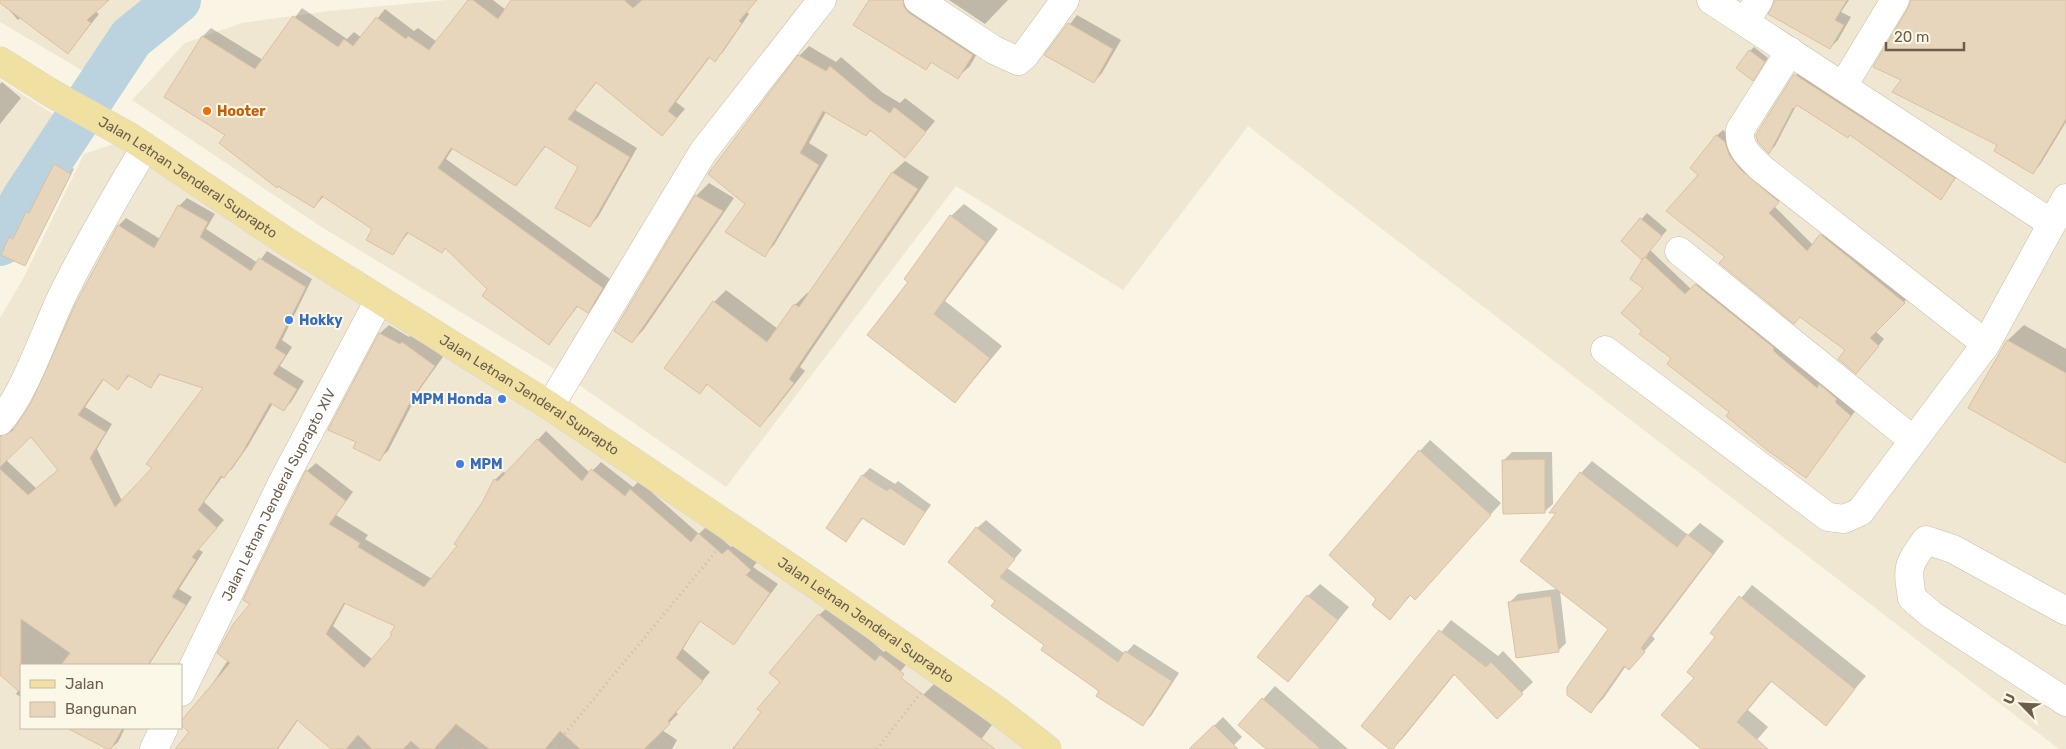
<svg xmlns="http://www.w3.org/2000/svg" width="2066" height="749" font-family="Rubik,sans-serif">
<rect width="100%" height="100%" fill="#f9f4e3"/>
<g fill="#efe7d2" fill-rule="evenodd">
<path d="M0 0H148L135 7 85 72 0 22Z"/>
<path d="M447 0H2066V749H2059L1248 126 1123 290 956 186 726 487 569 378 320 226 132 100 185 43 242 23 329 11Z"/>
<path d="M0 80 53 114 0 210Z"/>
<path d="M125 140 1047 749H0V318L24 277 84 154ZM21 665H181V728H21Z"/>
</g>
<g fill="#0003" fill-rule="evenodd">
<path d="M0 0H107L95 11 99 14 68 53 21 17 18 20Z"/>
<path d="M469 0H493L506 10 512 0H757L747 12 749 14 723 52 715 60 710 57 676 102 685 109 662 135 597 82 575 110 637 148 598 217 590 226 580 167 546 146 516 184 453 148 446 159 610 279 596 303 588 312 579 305 549 343 446 247 409 232 392 254 373 229 324 196 314 207 226 135 203 36 211 28 263 60 302 8 347 39 354 32 362 38 385 9 414 31 418 28 437 42Z"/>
<path d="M870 0H919L983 43 970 66 958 77 932 62 926 68Z"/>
<path d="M949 0H1008L985 24Z"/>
<path d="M1776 0H1849L1841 12 1851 17 1838 40 1830 48Z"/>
<path d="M1912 0H2066V122L2040 165 2033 173 1999 145 1903 79Z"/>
<path d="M1077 15 1121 40 1102 73 1094 82 1046 55Z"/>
<path d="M809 46 836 62 841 57 883 93 900 103 905 98 935 121 905 157 871 130 866 135 826 112 809 143 828 155 774 245 764 255 746 204 799 56Z"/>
<path d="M1754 47 1768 58 1756 75 1750 51Z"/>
<path d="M1801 68 1960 172 1946 192 1941 198 1850 134 1797 104 1775 146 1769 152 1757 135Z"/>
<path d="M2 82 21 98 0 124V84Z"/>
<path d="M1723 130 1784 195 1774 206 1813 245 1827 229 1910 296 1875 331 1884 339 1862 366 1847 350 1727 256 1700 175 1716 136Z"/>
<path d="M59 161 74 169 25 264 3 254 10 238 14 234 17 235 27 213 32 210Z"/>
<path d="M905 161 929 177 800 367 805 371 772 413 760 425 708 384 700 392 714 302 726 290 778 329 795 305 807 293 810 294 893 172Z"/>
<path d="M709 183 734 198 644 329 632 342 696 196Z"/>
<path d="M187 198 215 214 206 229 258 263 267 251 312 279 282 340 292 347 280 366 304 381 291 402 284 409 273 403 248 446 232 469 223 476 204 502 224 520 198 549 203 552 179 589 192 597 149 665H21V697L16 694 19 689 0 674V426L6 430 16 428 41 387 76 305 119 225 126 218 160 239 179 206ZM161 373 205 388 153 468 122 501 97 449 112 424 85 407 104 379 118 388 130 375 151 387ZM31 435 59 470 37 489 6 460Z"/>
<path d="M964 204 998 229 945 301 1002 346 955 402 910 281 951 216Z"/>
<path d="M1647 213 1667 230 1650 250 1691 289 1702 279 1856 410 1806 476 1731 412 1644 330 1645 288 1632 279 1648 254 1622 241Z"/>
<path d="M389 325 409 337 412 334 443 357 420 389 388 451 379 459 358 441 329 430 380 333Z"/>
<path d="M2024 325 2066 349V462L1970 408 2008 340Z"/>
<path d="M546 431 590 473 601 462 633 487 639 481 699 534 707 526 731 547 737 541 758 561 753 567 778 584 734 643 701 620 696 627 683 649 710 672 676 712 678 714 662 730 677 740 672 749H333L298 720 278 749H177L191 732 205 695 228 660 307 471 316 463 353 492 336 515 368 535 365 539 432 579 459 546 495 480 503 472 507 473ZM346 602 397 625 393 635 373 660 333 626Z"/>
<path d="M1430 440 1501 503 1425 587 1411 595 1390 618 1420 451Z"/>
<path d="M1512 452H1552L1553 504 1544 512 1504 460Z"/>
<path d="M1592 461 1688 535 1700 523 1724 541 1652 636 1655 639 1640 656 1626 666 1603 699 1591 711 1609 629 1560 591 1566 643 1558 651 1510 602 1518 594 1557 589 1559 512 1581 473Z"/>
<path d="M870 468 895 484 898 481 931 505 903 543 864 517 846 540 828 528 863 475Z"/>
<path d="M986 520 1022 550 1007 568 1125 654 1134 644 1179 673 1151 716 1143 724 997 601 977 528Z"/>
<path d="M1320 584 1349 607 1288 681 1308 596Z"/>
<path d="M1752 585 1866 676 1825 724 1772 681 1748 710 1768 727 1749 749H1703L1695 677 1717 637 1712 633Z"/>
<path d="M829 606 884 652 890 646 909 661 837 749H732L763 712 819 615Z"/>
<path d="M1451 620 1498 656 1503 651 1533 682 1497 717 1455 674 1403 738 1391 749 1363 726Z"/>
<path d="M935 683 992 725 979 742 985 749H884L923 695Z"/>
<path d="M1275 686 1348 749H1268L1240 725Z"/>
<path d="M1223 717 1242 737 1230 749H1191Z"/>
<path d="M70 728H125L118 742 110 749Z"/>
</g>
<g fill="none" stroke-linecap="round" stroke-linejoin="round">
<path stroke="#bad3df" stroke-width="46" d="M0 243 25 198 131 38 178 0"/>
</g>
<g fill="#e8d6bc" stroke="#dbc1a1" fill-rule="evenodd">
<path d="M0 0H109L87 20 91 23 68 54 0 3Z"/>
<path d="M468 0H473L498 19 511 0H624L633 8 642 0H757L739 21 742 23 715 62 709 57 668 111 677 118 662 136 596 82 568 119 630 157 590 227 555 208 578 167 545 146 516 186 451 148 438 168 603 288 588 313 577 306 549 345 482 296 487 289 445 248 442 253 407 232 393 255 366 240 372 229 322 196 314 208 278 186 277 188 219 143 225 135 164 97 202 36 255 69 293 16 338 47 344 39 353 46 376 17 406 39 408 36 429 50Z"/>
<path d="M869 0H903L904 7 909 13 973 55 958 79 931 62 926 70 853 25Z"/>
<path d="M1775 0H1847L1835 20 1844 25 1830 49 1768 14Z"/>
<path d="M1911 0H2066V119L2033 174 1994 151 1997 145 1892 92 1901 80 1873 67 1908 8Z"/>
<path d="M1068 23 1113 49 1094 83 1044 55Z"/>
<path d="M1749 50 1765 62 1753 81 1736 68Z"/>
<path d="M798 55 826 71 830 66 873 102 890 113 894 107 926 132 905 158 870 130 866 136 823 111 800 153 819 165 765 257 725 232 745 204 708 174Z"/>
<path d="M1794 74 1955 178 1941 200 1850 135 1848 138 1797 105 1794 109 1793 108 1769 154 1758 142 1756 135Z"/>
<path d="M1716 135 1725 142 1729 155 1741 170 1779 202 1769 213 1807 251 1820 234 1905 303 1870 338 1879 346 1856 374 1838 359 1845 350 1800 317 1794 324 1719 263 1725 257 1666 211 1698 175 1690 168Z"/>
<path d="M54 164 71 174 25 266 1 255 9 237 13 239 26 212 29 213Z"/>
<path d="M892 172 918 189 789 379 794 383 760 427 707 384 700 394 664 368 713 301 767 342 794 304 799 307Z"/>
<path d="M695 195 723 211 632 343 614 331Z"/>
<path d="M178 205 208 222 200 237 251 271 259 258 306 287 275 348 286 355 273 374 297 389 284 411 270 403 241 455 224 478 221 476 198 510 217 528 192 557 196 560 172 597 186 605 148 665H61L70 653 21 619V693L0 675V469L28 495 58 470 31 437 0 467V436L12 431 31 403 75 305 118 225 154 248ZM159 374 203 388 146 464 152 468 115 507 90 458 106 432 78 415 103 379 118 390 128 375 151 388Z"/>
<path d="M950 215 986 242 934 314 990 358 955 403 867 335 908 282 904 279Z"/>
<path d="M1640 218 1662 236 1645 257 1685 294 1695 284 1774 348 1773 350 1778 355 1817 388 1819 384 1837 399 1835 402 1851 416 1806 478 1767 450 1726 416 1729 412 1667 364 1671 358 1639 334 1642 331 1621 313 1643 288 1630 279 1644 257 1642 260 1621 241Z"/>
<path d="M379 333 400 344 402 342 435 366 412 399 380 461 353 448 356 442 328 430Z"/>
<path d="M2007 340 2066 373V463L1968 408Z"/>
<path d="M537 439 582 481 591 469 625 496 630 489 691 542 698 533 722 554 728 549 751 570 746 575 770 593 734 645 700 621 676 658 703 681 668 721 670 724 644 749H580L560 731 545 749H489L456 724 434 749H420L411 741 403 749H372L358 735 346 749H331L297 720 277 749H175L189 732 181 725V721L230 663 217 653 234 623 250 604 243 600 306 470 346 501 329 524 360 543 358 547 424 587 457 546 454 544 483 501 494 479 498 481ZM344 603 395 626 390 634 392 635 364 668 326 634Z"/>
<path d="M1419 450 1491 515 1415 600 1410 595 1390 620 1372 605 1376 599 1329 555Z"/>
<path d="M1545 459V513L1503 514 1502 460Z"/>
<path d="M1580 472 1677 547 1687 534 1713 554 1641 648 1645 652 1629 670 1624 666 1591 713 1567 695V687L1608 629 1520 561 1556 513H1549Z"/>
<path d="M862 475 887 491 890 488 925 512 904 545 862 518 846 542 826 528Z"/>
<path d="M976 527 1015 559 1000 577 1118 662 1125 651 1172 681 1143 726 1096 696 1099 691 1041 650 1044 645 991 606 995 601 948 562Z"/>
<path d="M1307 595 1338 620 1288 682 1257 657Z"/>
<path d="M1551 596 1559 652 1516 658 1508 602Z"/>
<path d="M1739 596 1855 689 1826 726 1771 681 1737 722 1768 749H1701L1661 715 1694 678 1687 672 1715 637 1710 633Z"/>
<path d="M818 614 875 661 880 655 904 674 901 678 995 749H733L761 712 757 709 780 682 769 673Z"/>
<path d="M1439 630 1486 667 1491 662 1523 694 1497 719 1454 674 1393 749H1389L1361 726Z"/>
<path d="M1262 698 1321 749H1266L1238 725Z"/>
<path d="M1214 725 1238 749H1189Z"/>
<path d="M67 728H123L111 749H107Z"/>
</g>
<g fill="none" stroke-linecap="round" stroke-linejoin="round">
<defs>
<g id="minor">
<path d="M918 0 994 50 1018 61 1025 55 1065 0"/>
<path d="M1711 0 2051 223"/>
<path d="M1745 22 1759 0"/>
<path d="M1790 51 1740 130C1738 148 1749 156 1761 168L1986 344"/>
<path d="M1843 86 1895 0"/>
<path d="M1679 251 1913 440"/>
<path d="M1605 350 1828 517 1844 519 1860 512 1986 344 2066 198"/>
<path d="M550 406 703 152 822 0"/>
<path d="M0 421C24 395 45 332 61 298 86 246 116 197 145 147"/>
<path d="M2066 611 1953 549 1926 540C1907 566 1907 567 1912 598L1932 615 2066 702"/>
<path id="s1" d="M181 692 282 483 379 300"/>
<path d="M154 749 164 728"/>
</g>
<g id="major">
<path id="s2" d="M0 61 51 93 130 137 287 242 550 406 798 573 998 711 1047 749"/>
</g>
</defs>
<use href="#minor" stroke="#c8bdab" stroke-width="29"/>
<use href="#major" stroke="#d9d5d0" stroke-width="29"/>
<g stroke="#cfbba2" stroke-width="3" stroke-dasharray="1 4" stroke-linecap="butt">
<path d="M463 749 470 739 482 749"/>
<path d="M552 749 718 549"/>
<path d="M877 749 923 690"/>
</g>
<use href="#minor" stroke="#fff" stroke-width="28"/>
<use href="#major" stroke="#f0e1a3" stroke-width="28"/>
</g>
<circle fill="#e8710a" stroke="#fcf8e8" stroke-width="2" cx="207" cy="111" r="5"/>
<g fill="#3f7fe0" stroke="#fcf8e8" stroke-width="2">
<circle cx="289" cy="320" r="5"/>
<circle cx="502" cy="399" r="5"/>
<circle cx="460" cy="464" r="5"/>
</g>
<g text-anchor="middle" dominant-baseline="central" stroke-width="4" stroke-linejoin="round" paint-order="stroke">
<g font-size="14" font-weight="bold" fill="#c56008" stroke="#fcf8e8" text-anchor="start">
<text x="217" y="111">Hooter</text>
</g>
<g font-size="14" fill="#6d5e4c" stroke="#fcf8e8">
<text stroke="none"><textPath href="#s2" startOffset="221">Jalan Letnan Jenderal Suprapto</textPath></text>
<text stroke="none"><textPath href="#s2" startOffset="626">Jalan Letnan Jenderal Suprapto</textPath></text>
<text stroke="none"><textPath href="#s1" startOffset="220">Jalan Letnan Jenderal Suprapto XIV</textPath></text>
<text stroke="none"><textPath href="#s2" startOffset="1031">Jalan Letnan Jenderal Suprapto</textPath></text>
</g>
<g font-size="14" font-weight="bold" fill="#366cbe" stroke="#fcf8e8" text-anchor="start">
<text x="299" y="320">Hokky</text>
<text x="492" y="399" text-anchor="end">MPM Honda</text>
<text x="470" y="464">MPM</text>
</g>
</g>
<rect x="20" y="664" width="162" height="65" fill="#fcf8e8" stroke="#c3baaa"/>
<rect x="30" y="680" width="25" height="8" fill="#f0e1a3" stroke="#c3baaa"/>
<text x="65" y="689" font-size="15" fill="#6d5e4c">Jalan</text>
<rect x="30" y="702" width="25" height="15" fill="#e8d6bc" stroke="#c3baaa"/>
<text x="65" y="714" font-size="15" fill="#6d5e4c">Bangunan</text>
<g transform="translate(2021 704) rotate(294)" stroke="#fcf8e8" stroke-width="4" paint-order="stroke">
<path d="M0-4L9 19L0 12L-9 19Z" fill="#6d5e4c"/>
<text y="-8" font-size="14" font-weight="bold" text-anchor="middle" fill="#6d5e4c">U</text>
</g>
<path d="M1886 42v8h78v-8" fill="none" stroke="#6d5e4c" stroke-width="2.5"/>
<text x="1894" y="42" font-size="15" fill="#6d5e4c" stroke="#fcf8e8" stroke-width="4" paint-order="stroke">20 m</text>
</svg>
